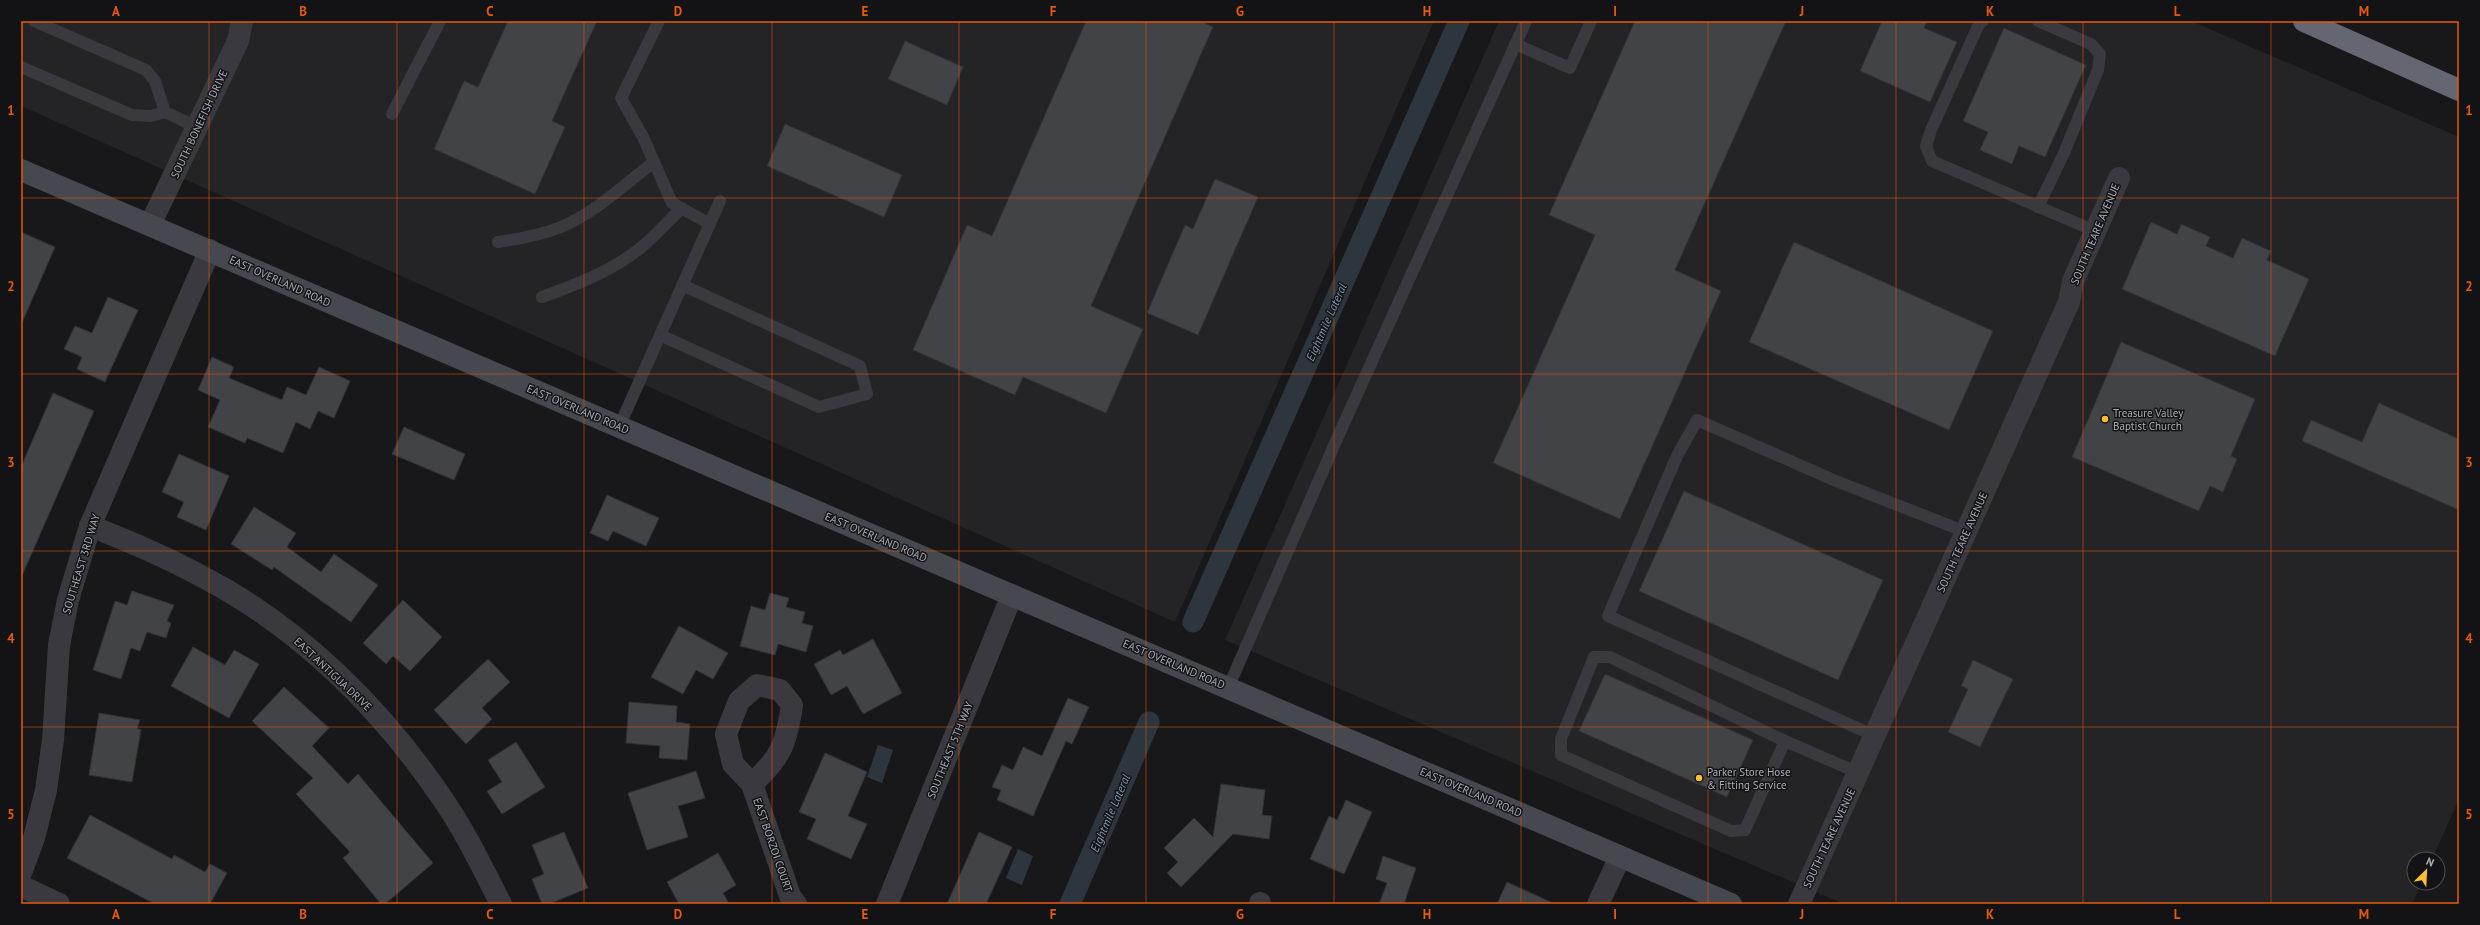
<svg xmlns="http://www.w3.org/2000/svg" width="2480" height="925" font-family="'PT Sans',sans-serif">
<rect width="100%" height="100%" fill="#18181a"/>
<g fill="#242427">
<path d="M21 21H1434L1175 622 21 106Z"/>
<path d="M1499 21H2191L2459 137V799L2432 859H2414V883H2422L2412 904H1844L1225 640Z"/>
</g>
<g fill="#2d363f">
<path d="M878 745 893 750 882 783 867 777Z"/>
<path d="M1018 849 1033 856 1022 885 1006 878Z"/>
</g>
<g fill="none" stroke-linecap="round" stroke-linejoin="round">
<g stroke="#2d363f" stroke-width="21">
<path d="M1193 622 1459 21"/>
<path d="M1070 904 1149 722"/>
</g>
</g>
<g fill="#424347" stroke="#323236">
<path d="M508 21H597L552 121 565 127 535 194 434 149 464 81 478 87Z"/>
<path d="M1086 21H1200L1213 27 1091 306 1143 329 1106 413 1023 377 1015 395 913 350 967 225 992 236Z"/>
<path d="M1635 21H1786L1675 270 1721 291 1620 519 1493 463 1595 235 1549 215Z"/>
<path d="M1882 21H1927L1924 28 1957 42 1930 102 1860 71Z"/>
<path d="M2004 28 2086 65 2045 157 2019 146 2012 164 1980 150 1988 132 1963 121Z"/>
<path d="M905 41 963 67 947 105 888 79Z"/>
<path d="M785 124 902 175 884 217 767 166Z"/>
<path d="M1215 179 1258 197 1198 335 1147 313 1185 225 1193 229Z"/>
<path d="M2151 222 2177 234 2181 224 2210 237 2206 246 2233 258 2242 238 2271 251 2267 260 2309 279 2275 356 2122 289Z"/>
<path d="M21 232 55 247 21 325Z"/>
<path d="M1794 242 1993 331 1949 430 1749 342Z"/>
<path d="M108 297 138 310 105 382 77 369 82 357 64 349 75 326 92 333Z"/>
<path d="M2121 342 2255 399 2231 456 2237 459 2223 492 2210 486 2199 511 2072 457Z"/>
<path d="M212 357 234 367 229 378 282 400 287 387 306 395 319 367 350 381 334 418 318 411 310 429 296 422 283 453 247 438 245 443 208 427 220 400 198 390Z"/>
<path d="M53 393 94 411 21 578V467Z"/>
<path d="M2379 403 2459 439V510L2302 441 2311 420 2362 442Z"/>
<path d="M404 427 465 454 454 480 392 454Z"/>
<path d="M179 454 229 476 206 530 177 517 184 502 162 492Z"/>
<path d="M1684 491 1883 580 1838 680 1639 591Z"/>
<path d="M607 495 659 518 646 546 613 531 608 541 590 533Z"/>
<path d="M254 507 296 533 287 547 321 572 334 554 378 585 351 622 274 567 272 570 231 544Z"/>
<path d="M132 591 174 605 167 621 171 623 166 638 147 632 140 651 131 648 121 679 93 670 115 601 127 605Z"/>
<path d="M770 593 789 598 786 607 805 612 802 623 813 626 806 652 778 644 775 655 740 646 751 606 765 610Z"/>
<path d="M403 600 442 637 410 671 393 656 386 664 363 643Z"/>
<path d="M679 626 728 653 713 679 696 670 683 694 651 677Z"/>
<path d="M873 639 902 693 863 714 847 686 831 695 814 664 840 650 843 655Z"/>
<path d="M193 647 225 665 234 650 259 664 229 718 171 686Z"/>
<path d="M488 659 510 682 482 708 492 719 466 744 434 710Z"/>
<path d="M1973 660 2013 679 1980 747 1948 732 1968 689 1961 686Z"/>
<path d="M1605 674 1753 740 1727 797 1579 731Z"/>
<path d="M284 687 329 728 312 746 348 784 358 774 433 863 385 904H381L343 858 350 852 296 794 313 778 252 721Z"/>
<path d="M1068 698 1089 707 1072 744 1066 741 1033 816 997 800 1001 790 992 787 1002 765 1013 770 1023 747 1042 756Z"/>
<path d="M629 702 677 706 676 722 690 724 687 760 659 758 660 746 626 743Z"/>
<path d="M99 713 140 720 137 728 141 730 132 782 89 775Z"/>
<path d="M516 742 545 787 502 814 487 791 502 782 488 760Z"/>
<path d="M825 753 867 772 848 816 867 824 851 859 807 839 816 819 799 812Z"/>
<path d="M696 771 705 798 678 806 688 837 647 850 628 793Z"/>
<path d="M1221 784 1265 790 1262 815 1272 816 1269 839 1233 834 1181 887 1167 873 1178 862 1164 848 1194 818 1213 837Z"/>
<path d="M1346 800 1372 812 1344 874 1310 859 1329 816 1337 820Z"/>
<path d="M90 815 172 859 174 855 205 872 210 864 227 873 210 904H155L67 858Z"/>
<path d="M564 832 588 888 549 904H542L532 879 544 874 532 845Z"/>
<path d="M979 832 1012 847 986 904H947Z"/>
<path d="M718 853 736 885 723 893 729 904H679L667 882Z"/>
<path d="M1383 856 1416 868 1404 904H1379L1387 883 1376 879Z"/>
<path d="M1507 882 1555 904H1497Z"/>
</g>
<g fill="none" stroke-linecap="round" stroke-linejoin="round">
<g stroke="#39393f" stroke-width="12">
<path d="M34 21 146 70 155 81 165 112 197 127"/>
<path d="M659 21 621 98 643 137 672 203 710 224"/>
<path d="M1983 21 1979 24 1931 130 1926 146 1932 161 2095 231"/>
<path d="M2038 21 2091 44 2100 54 2098 70 2064 153 2038 207"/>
<path d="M1515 44 1570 68 1591 21"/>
<path d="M21 67 132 115 151 116 165 112"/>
<path d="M392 114 440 21"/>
<path d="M498 242C520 239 541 235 561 227 595 213 625 184 654 162"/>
<path d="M542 297C578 284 615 270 644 245 657 234 669 220 682 208"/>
<path d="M660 335 819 407 867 394 860 366 682 285"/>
<path d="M619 427 720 201"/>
<path d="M1228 688 1340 432 1526 21"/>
<path d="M1875 736 1608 616 1677 456 1697 420 1836 481 1966 532"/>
<path d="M1785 741 1745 830 1731 831 1561 755V739L1594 657H1610L1785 741 1859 773"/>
</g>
<g stroke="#39393f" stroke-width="22">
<path d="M150 225 238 41 242 21"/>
<path d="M90 526C129 541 166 557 203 577 301 628 383 710 444 801 466 833 483 869 501 904"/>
<path d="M752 784C781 757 786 745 792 705L780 690 757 685 739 701 726 734 733 764 752 784 790 896 796 904"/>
<path d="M21 873 34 838 46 790 53 740 59 645 68 600 90 526 210 250"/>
<path d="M21 886 59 904"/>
<path d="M887 904 1012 595"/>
<path d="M1260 904V903"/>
<path d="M1598 904 1620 857"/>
<path d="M1799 904 2069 302 2073 281 2119 178"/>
</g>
<path stroke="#46484f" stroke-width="22" d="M21 170 1731 904"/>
<path stroke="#646771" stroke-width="22" d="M2304 21 2459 90"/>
</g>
<path fill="none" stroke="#e8590c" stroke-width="1" stroke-opacity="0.55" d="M209 21V904M397 21V904M584 21V904M772 21V904M959 21V904M1146 21V904M1334 21V904M1521 21V904M1708 21V904M1896 21V904M2083 21V904M2271 21V904M21 198H2459M21 374H2459M21 551H2459M21 727H2459"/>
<g fill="#fbc02f" stroke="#131315" stroke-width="1.5">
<circle cx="2105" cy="419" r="4"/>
<circle cx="1699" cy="778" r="4"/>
</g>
<g text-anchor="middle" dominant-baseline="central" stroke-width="3" stroke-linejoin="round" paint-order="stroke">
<g font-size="11" fill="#a9aeba" stroke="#131315">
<text transform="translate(199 124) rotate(-65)">SOUTH BONEFISH DRIVE</text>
<text transform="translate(2095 234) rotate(-67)">SOUTH TEARE AVENUE</text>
<text transform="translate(280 281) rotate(24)">EAST OVERLAND ROAD</text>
<text transform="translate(578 409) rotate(23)">EAST OVERLAND ROAD</text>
<text transform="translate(876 537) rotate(23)">EAST OVERLAND ROAD</text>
<text transform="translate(1962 542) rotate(-66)">SOUTH TEARE AVENUE</text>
<text transform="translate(81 564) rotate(-73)">SOUTHEAST 3RD WAY</text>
<text transform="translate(1174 664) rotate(23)">EAST OVERLAND ROAD</text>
<text transform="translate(333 674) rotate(43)">EAST ANTIGUA DRIVE</text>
<text transform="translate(950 750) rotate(-68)">SOUTHEAST 5TH WAY</text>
<text transform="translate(1471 792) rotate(23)">EAST OVERLAND ROAD</text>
<text transform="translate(1829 838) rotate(-65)">SOUTH TEARE AVENUE</text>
<text transform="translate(773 845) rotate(71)">EAST BORZOI COURT</text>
</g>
<g font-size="11" fill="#a9aeba" stroke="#131315" text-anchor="start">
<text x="2113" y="413">Treasure Valley<tspan x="2113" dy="13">Baptist Church</tspan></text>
<text x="1707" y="772">Parker Store Hose<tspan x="1707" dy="13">&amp; Fitting Service</tspan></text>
</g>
<g font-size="12" font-style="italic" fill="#7f9ab7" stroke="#131315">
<text transform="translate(1326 322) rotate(-66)">Eightmile Lateral</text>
<text transform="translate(1110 813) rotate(-67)">Eightmile Lateral</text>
</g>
</g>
<rect width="2480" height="925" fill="none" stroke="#131315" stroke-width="44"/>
<g transform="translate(2426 871) rotate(24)"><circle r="19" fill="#131315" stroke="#4f5157"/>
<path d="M0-3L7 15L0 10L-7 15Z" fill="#fbc02f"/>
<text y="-6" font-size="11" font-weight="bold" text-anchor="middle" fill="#a9aeba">N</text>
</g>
<rect x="22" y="22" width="2436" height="881" fill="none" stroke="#e8590c" stroke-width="1.5"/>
<g font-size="13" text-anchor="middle" font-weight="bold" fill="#e8590c">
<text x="116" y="16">A</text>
<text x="303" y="16">B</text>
<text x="490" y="16">C</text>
<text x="678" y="16">D</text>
<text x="865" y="16">E</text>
<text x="1053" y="16">F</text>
<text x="1240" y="16">G</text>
<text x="1427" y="16">H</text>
<text x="1615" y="16">I</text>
<text x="1802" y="16">J</text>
<text x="1990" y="16">K</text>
<text x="2177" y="16">L</text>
<text x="2364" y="16">M</text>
<text x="11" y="115">1</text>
<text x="2469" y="115">1</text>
<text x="11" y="291">2</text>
<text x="2469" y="291">2</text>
<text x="11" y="467">3</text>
<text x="2469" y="467">3</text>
<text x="11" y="643">4</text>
<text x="2469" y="643">4</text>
<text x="11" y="819">5</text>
<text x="2469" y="819">5</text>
<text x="116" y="919">A</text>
<text x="303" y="919">B</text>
<text x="490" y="919">C</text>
<text x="678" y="919">D</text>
<text x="865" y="919">E</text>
<text x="1053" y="919">F</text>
<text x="1240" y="919">G</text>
<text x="1427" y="919">H</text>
<text x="1615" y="919">I</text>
<text x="1802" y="919">J</text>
<text x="1990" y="919">K</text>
<text x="2177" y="919">L</text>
<text x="2364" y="919">M</text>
</g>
</svg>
